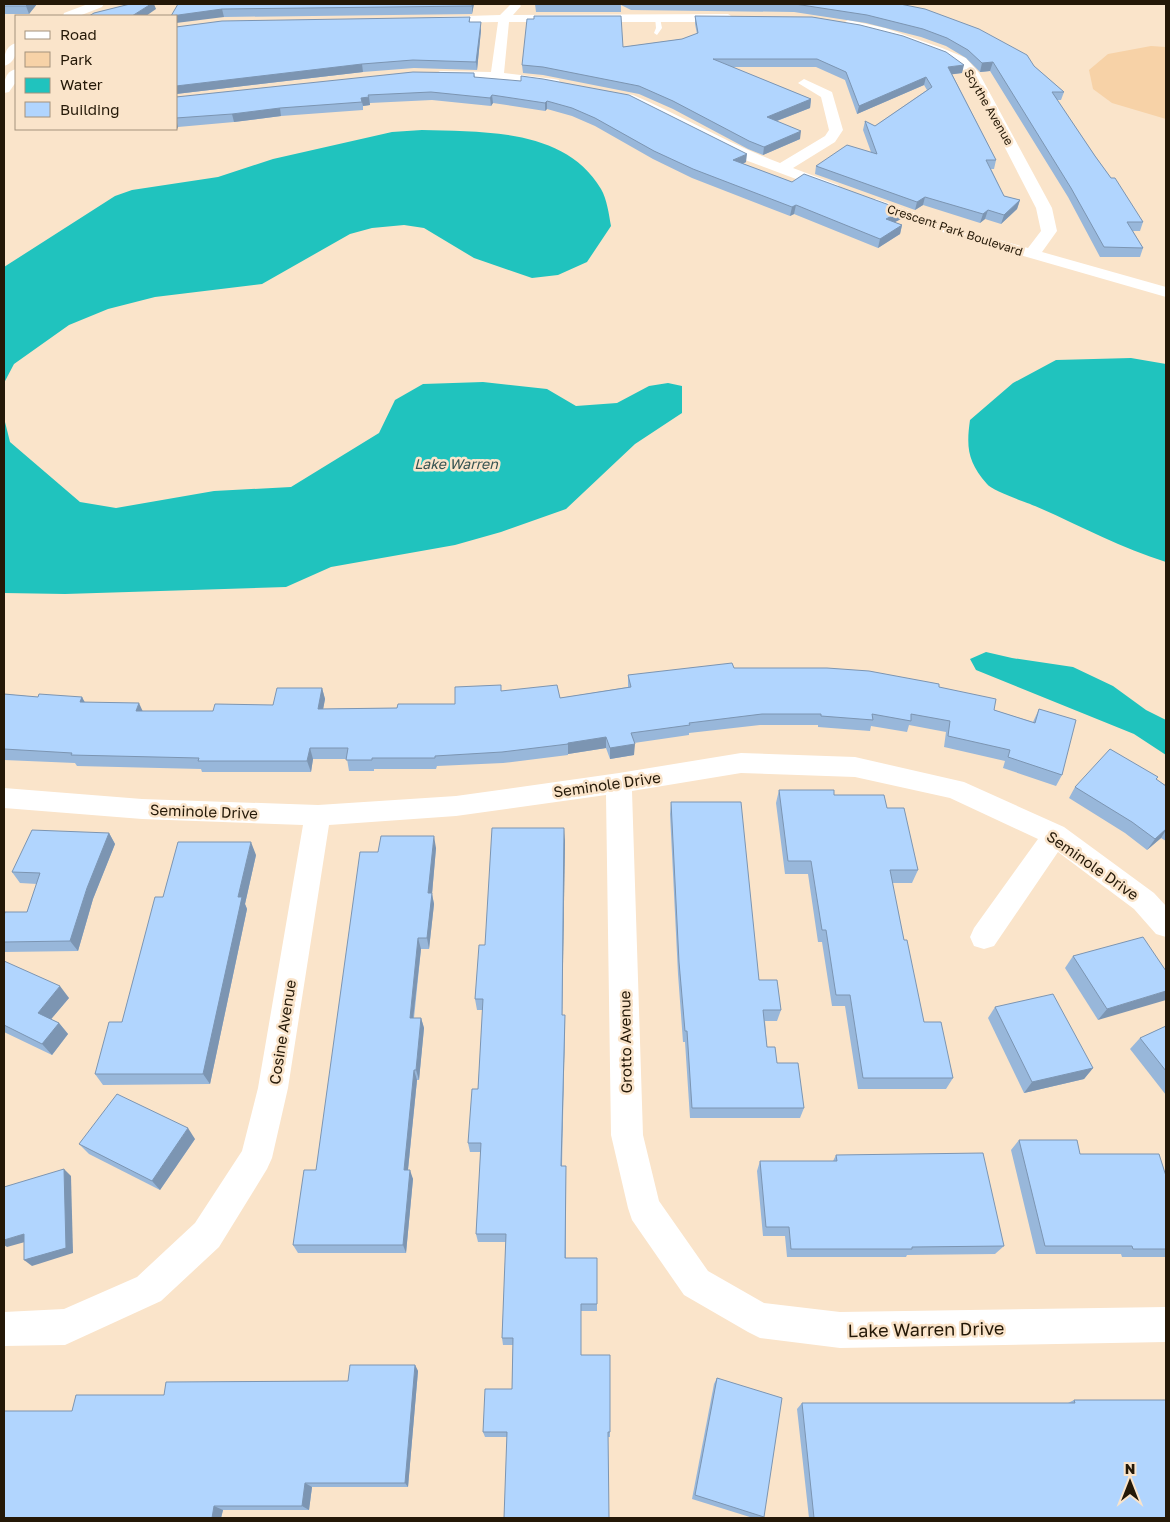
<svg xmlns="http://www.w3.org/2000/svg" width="1170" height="1522" font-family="'Golos Text',sans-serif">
<rect width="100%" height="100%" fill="#fae4ca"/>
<path fill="#f7d2a7" d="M1151 46 1166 47V119L1112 103 1093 89 1089 70 1108 54Z"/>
<g fill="#20c3be">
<path d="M422 130C483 132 565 128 601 189 607 199 609 215 611 226L587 262 558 275 532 278 474 258 424 228 404 225 372 228 350 234 262 284 155 297 108 309 69 325 14 364 4 383V267L115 196 132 190 218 177 273 159 392 132Z"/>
<path d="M1131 358 1166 364V562C1121 548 1079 525 1035 506 1026 502 992 491 987 484 968 462 966 448 970 420L1013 383 1056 360Z"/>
<path d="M483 382 547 389 576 406 617 403 649 386 668 383 682 386V413L635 444 566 509 501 532 455 545 331 567 286 587 65 594 4 593V418L10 442 80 502 116 508 214 491 291 487 379 433 395 400 423 384Z"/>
<path d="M986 652 1012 658 1073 667 1113 686 1146 710 1166 720V755L1134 734 976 670 970 659Z"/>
</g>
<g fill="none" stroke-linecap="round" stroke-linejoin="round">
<path fill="#fff" fill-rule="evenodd" d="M655 17 660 18 662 28 657 35 654 33 656 28Z"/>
<g fill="#fff" fill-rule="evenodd">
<path d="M511 4H519L521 6 513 15 728 14 734 18 728 22H509L504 73 554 79 559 80 560 83 559 86 554 87 497 80 436 78 434 75 440 71 491 72 498 22 436 23 430 19 432 17 500 15Z"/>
<path d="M848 20 885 28 942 48 966 58 979 73 1052 208 1057 231 1042 252 1166 287V297L954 236 866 205 864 202 866 199H876L964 230 1028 248 1041 231 1036 208 967 74 958 64 934 54 878 34 844 27 842 24Z"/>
<path d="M16 43C17 53 15 63 4 66 4 56 5 46 16 43Z"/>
<path d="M804 79 832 92 843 130 835 142 793 168 838 185 840 188 838 191H828L737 157 662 117 623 101 621 98 628 94 633 95C683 116 729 144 780 163L825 136 829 130 821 97 798 83Z"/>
<path d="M741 753 855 757 964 782 1064 827 1154 893 1166 906V937L1156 934 1134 909 1058 852 994 946 984 949 974 946 970 937 974 928 1038 839 950 798 855 777 741 773 632 791 643 1135 659 1201 708 1271 764 1303 840 1312 1166 1307V1342L840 1348 760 1338 748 1332 684 1295 632 1220 628 1208 611 1135 606 795 456 816 329 825 288 1088 272 1158 267 1169 219 1247 161 1301 65 1345 4 1346V1312L64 1309 137 1277 195 1223 242 1151 258 1088 303 825 142 819 4 808V788L142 799 318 805 456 796 619 773Z"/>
</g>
<g fill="#fff" fill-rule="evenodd">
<path d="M88 4H104L102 7 79 16H63L64 13Z"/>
<path d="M16 69V82L9 92 4 93C4 83 4 72 16 69Z"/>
</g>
</g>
<g fill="#98b7da">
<path d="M4 4H37L29 14H4Z"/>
<path d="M178 4H474L472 14 224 17Z"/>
<path d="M535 4H900L1034 66 1064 92 1061 100H1057L1095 156 1143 222 1140 231H1133L1143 248 1140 257H1100L1068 197 990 71 980 72 966 58 946 46 921 37 866 23 794 12 631 10 621 5V12H536Z"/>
<path d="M695 16 962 73 952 74 996 160 994 169H991L1004 196 1020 200 1017 209 1001 224 985 219 980 223 923 205 915 210 815 174 816 166 871 152 863 130 865 121 875 126 927 90 924 85 857 114 845 80 816 67H732L811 99 810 108 777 121 800 139 763 155 748 149 673 109 639 94 543 75 523 73 522 65 623 47 682 39 697 34 695 24Z"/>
<path d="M470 17V22L481 30 477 70 414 68 363 72 176 94V27Z"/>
<path d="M474 73 475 77 746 162 743 164 792 182 903 210 901 219 894 222 902 225 900 234 878 248 794 214 790 216 692 178 653 159 595 126 572 116 547 109 545 111 493 103 491 106 432 100 370 103V105L363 106V110L281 116 234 122 178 127 177 129H138H176V97Z"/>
<path d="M734 668 939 687 994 710 1033 722 1039 709 1062 775 1056 786 1003 768 1005 761 944 747 946 732 909 725 907 732 871 726 870 731 818 727V725H760L689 733V735L634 743V755L610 759 606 748 568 754V755L503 763 437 766 436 769H374V771H349L347 759H313L311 772H202L201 769 77 766 75 763 4 760V694L38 697H82L84 702 142 711H213L273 705 322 688 325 699 323 709 397 708 455 704 502 691 560 698 628 687V675Z"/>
<path d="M1156 779 1166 786V841L1161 838 1147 850 1125 833 1069 798 1075 787Z"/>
<path d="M779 790 834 795 887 808 918 870 912 883H892L904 940 924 1022 953 1078 946 1089H858L845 1006H832L822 942H818L808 874H785L776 803Z"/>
<path d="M671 802 759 980 781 1010 777 1021H765L767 1047 804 1108 800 1118H690L685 1042H683L678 974 670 814Z"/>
<path d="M109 833 115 844 93 899 78 951 4 952V916L27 912 37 884 20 883 12 872Z"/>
<path d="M565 841 562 1015H565V1026L562 1166H566V1258H597V1311H581V1355L610 1432V1437H485L483 1432 512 1389 513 1345H503L502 1338 506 1242H478L476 1234 481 1152H470L468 1143 478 1089 483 1010H477L475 999 485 945Z"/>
<path d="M436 848 432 894 434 904 429 949H421L414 1018H421L424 1028 419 1080H417L408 1170 413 1179 406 1253H298L293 1245 316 1170 378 852Z"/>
<path d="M256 855 245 904 247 909 210 1084 103 1085 95 1074 122 1022 163 897Z"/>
<path d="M1073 956 1166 971 1098 1020 1065 968Z"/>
<path d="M4 961 69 998 51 1019 59 1023 68 1034 52 1055 4 1032Z"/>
<path d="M995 1007 1093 1068 1084 1079 1024 1093 988 1018Z"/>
<path d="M1166 1026V1095L1130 1049 1140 1038Z"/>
<path d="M195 1139 160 1190 89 1154 79 1144Z"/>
<path d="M1019 1140 1080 1154 1166 1176V1257H1122L1121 1254H1036L1011 1150Z"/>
<path d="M836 1155 1004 1246 995 1254 907 1255 906 1257H787L785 1236H763L757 1171 760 1161H833Z"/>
<path d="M415 1365 418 1371 408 1487H312L309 1510H223L221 1518H4L72 1411 164 1395 348 1381Z"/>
<path d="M717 1378 764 1517 763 1518H753L692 1499 714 1384Z"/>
<path d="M1074 1400 1166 1518H809L797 1409 802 1403H1068Z"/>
</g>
<g fill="#7c95b2">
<path d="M28 4H37L29 14 26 6Z"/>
<path d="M151 4H154L156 9 146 16H132Z"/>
<path d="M472 4H474L472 14Z"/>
<path d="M222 9 224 17 176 23V16H173L174 15Z"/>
<path d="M481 22V30L477 70 476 62Z"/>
<path d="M993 62 990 71 980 72 982 63Z"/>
<path d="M362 64 363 72 176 94V86Z"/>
<path d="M964 65 962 73 947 75 948 67Z"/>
<path d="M926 77 924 85 857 114 859 106Z"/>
<path d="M492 95 493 103 491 106 490 98Z"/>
<path d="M369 97 370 105 363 106 361 98Z"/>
<path d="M811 99 810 108 766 125 767 117Z"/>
<path d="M547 101V109L545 111V103Z"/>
<path d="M280 108 281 116 234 122 232 114Z"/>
<path d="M176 119 178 127 177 129 176 126Z"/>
<path d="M801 131 800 139 763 155 764 147Z"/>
<path d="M747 154 746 162 732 169 733 160Z"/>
<path d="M925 197 923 205 915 210 917 202Z"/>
<path d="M1020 200 1017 209 1001 224 1004 215Z"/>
<path d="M796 205 794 214 790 216 792 207Z"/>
<path d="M903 210 901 219 884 228 886 219Z"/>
<path d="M988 210 985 219 980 223 983 214Z"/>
<path d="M902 225 900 234 878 248 880 239Z"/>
<path d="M322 688 325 699 321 720 318 709Z"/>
<path d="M82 697 88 708 80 702Z"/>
<path d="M139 703 144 714 136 711Z"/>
<path d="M606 737V748L568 754V743Z"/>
<path d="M635 744 634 755 610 759V748Z"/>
<path d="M310 748 313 759 311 772 307 761Z"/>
<path d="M564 828 565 841 562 1026V1015Z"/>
<path d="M1166 829V830L1161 838 1147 850 1155 839Z"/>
<path d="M109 833 115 844 93 899 78 951 70 941 87 888Z"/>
<path d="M434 836 436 848 432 894 434 904 429 949 427 938 428 893Z"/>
<path d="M251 842 256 855 245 904 247 909 210 1084 203 1074 238 897Z"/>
<path d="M418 938 421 949 412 1028 410 1018Z"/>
<path d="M60 986 69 998 47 1024 38 1013Z"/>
<path d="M1166 991V1000L1098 1020 1107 1009Z"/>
<path d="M565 1015V1026L561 1176V1166Z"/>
<path d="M421 1018 424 1028 419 1080 416 1070Z"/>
<path d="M59 1023 68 1034 52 1055 42 1044Z"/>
<path d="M1093 1068 1084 1079 1024 1093 1032 1082Z"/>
<path d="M414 1070 417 1080 407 1179 404 1170Z"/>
<path d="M188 1128 195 1139 160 1190 152 1181Z"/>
<path d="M64 1169 71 1176 73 1253 32 1266 24 1260Z"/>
<path d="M410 1170 413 1179 406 1253 403 1245Z"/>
<path d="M24 1234 32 1240 7 1247 4 1245V1240Z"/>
<path d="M415 1365 418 1371 408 1487 405 1483Z"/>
<path d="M305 1483 312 1487 309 1510 302 1506Z"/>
<path d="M214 1506 223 1510 221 1518H212Z"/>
</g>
<g fill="#b1d5fe" stroke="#7c95b2">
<path d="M4 4H28L26 6H4Z"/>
<path d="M130 4H151L132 16H89L94 13Z"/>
<path d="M178 4H472V6L222 9 171 16Z"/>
<path d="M755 4H900L925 9 979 29 1027 55 1034 66 1064 92H1052L1095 156 1111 178H1115L1143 222H1127L1143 248 1104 247 1071 188 993 62 982 63 968 50 947 38 923 29 867 15 795 4Z"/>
<path d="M534 16H621L623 47 682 39 698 33 695 16 812 17 860 25 903 36 946 52 964 65 948 67 996 160H986L1004 196 1020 200 1004 215 988 210 983 214 925 197 917 202 816 166 847 145 877 154 865 121 875 126 932 87 926 77 859 106 846 72 817 59H713L811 99 767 117 801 131 764 147 749 141 673 101 639 86 543 67 522 65 527 19H534Z"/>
<path d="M470 17 469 22H481L476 62 413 60 362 64 176 86V27L222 21Z"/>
<path d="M413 72 474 73V77L521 81V76L543 79 629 95 747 154 733 160 792 182 804 174 903 210 886 219 902 225 880 239 796 205 792 207 693 169 654 151 595 118 572 108 547 101 545 103 492 95 490 98 431 92 368 95 369 97 361 98 362 102 280 108 232 114 176 118V97Z"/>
<path d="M732 663 734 668H827L869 671 939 684V687L996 699 994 710 1035 723 1039 709 1076 720 1062 775 1008 757 1010 750 948 736 950 721 911 714V721L872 714 873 720 821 716V714H762L689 723 690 725 631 733 635 744 610 748 606 737 568 743V744L502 752 435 756V758H372V760H346L348 748H310L307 761H198L199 758 71 755 72 753 4 749V694L38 697 39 694 82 697 80 702 139 703 136 711H213L215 704 273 705 277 688H322L318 709 397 708 398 704H455V687L501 685V691L557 685 560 698 631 687 628 675Z"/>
<path d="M1110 749 1158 777 1156 779 1166 786V829L1155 839 1132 822 1075 787Z"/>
<path d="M779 790H834V795H884L887 808H904L918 870H890L904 940H907L924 1022H941L953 1078H863L850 995H836L826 930H822L811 861H788Z"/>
<path d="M671 802H741L759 980H777L781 1010H763L767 1047H775L777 1063H798L804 1108H692L687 1031H685L679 962Z"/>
<path d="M492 828H564L562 1015H565L561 1166H566L565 1258H597V1304H581V1355H610V1432H608L609 1518H504L507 1432H483L485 1389H512L513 1338H502L506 1234H476L481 1143H468L472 1089H478L483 999H475L479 945H485Z"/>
<path d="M32 830 109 833 87 888 70 941 4 942V916L5 912H27L40 873 12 872Z"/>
<path d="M381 836H434L428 893H432L427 938H418L410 1018H421L416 1070H414L404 1170H410L403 1245H293L304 1170H316L360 852H378Z"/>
<path d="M178 842H251L238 897H242L203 1074H95L109 1022H122L155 897H163Z"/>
<path d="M1143 937 1166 971V991L1107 1009 1073 956Z"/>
<path d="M4 961 60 986 38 1013 59 1023 42 1044 4 1025Z"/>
<path d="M1053 994 1093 1068 1032 1082 995 1007Z"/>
<path d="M1166 1026V1071L1140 1038Z"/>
<path d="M117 1094 188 1128 152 1181 79 1144Z"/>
<path d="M1019 1140H1077L1080 1154H1159L1166 1176V1249H1133L1132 1246H1045Z"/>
<path d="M983 1153 1004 1246 912 1247V1249H791L789 1227H766L760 1161H837L836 1155Z"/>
<path d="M64 1169 66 1248 24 1260V1234L4 1240V1187Z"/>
<path d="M350 1365H415L405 1483H305L302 1506H214L212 1518H4V1411H72L76 1395H164L166 1382 348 1381Z"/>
<path d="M717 1378 782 1398 764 1517 695 1495Z"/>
<path d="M1074 1400H1166V1518H814L802 1403H1075Z"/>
</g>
<g text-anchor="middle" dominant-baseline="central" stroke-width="5" stroke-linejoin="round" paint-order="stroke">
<g font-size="12" fill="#241807" stroke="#fae4ca">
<text transform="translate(989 107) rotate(60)">Scythe Avenue</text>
<text transform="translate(955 230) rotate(18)">Crescent Park Boulevard</text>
</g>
<g font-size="14" font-style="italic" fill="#345251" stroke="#fae4ca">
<text x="456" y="463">Lake Warren</text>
</g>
<g font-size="15" fill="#241807" stroke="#fae4ca">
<text transform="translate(607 784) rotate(-8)">Seminole Drive</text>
<text transform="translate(204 811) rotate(2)">Seminole Drive</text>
<text transform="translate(1093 865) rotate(35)">Seminole Drive</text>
<text transform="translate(282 1032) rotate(-81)">Cosine Avenue</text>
<text transform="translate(625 1042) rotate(-91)">Grotto Avenue</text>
</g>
<g font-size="18" fill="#241807" stroke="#fae4ca">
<text transform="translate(926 1329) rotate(-1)">Lake Warren Drive</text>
</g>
</g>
<rect width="1170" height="1522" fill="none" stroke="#241807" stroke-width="10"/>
<rect x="15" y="15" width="162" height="115" fill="#fae4ca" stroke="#a4927c"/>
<rect x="25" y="31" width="25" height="8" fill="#ffffff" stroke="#a4927c"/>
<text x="60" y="40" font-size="15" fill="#241807">Road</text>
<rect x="25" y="52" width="25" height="15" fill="#f7d2a7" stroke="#a4927c"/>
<text x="60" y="65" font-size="15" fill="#241807">Park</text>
<rect x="25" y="78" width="25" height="15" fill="#20c3be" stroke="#a4927c"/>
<text x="60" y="90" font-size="15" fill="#241807">Water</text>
<rect x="25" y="102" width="25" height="15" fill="#b1d5fe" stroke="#a4927c"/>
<text x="60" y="115" font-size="15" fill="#241807">Building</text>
<g transform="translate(1130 1482)" stroke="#fae4ca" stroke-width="4" paint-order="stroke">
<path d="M0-4L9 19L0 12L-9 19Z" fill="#241807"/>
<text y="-8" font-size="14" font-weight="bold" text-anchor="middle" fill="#241807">N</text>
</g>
</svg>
